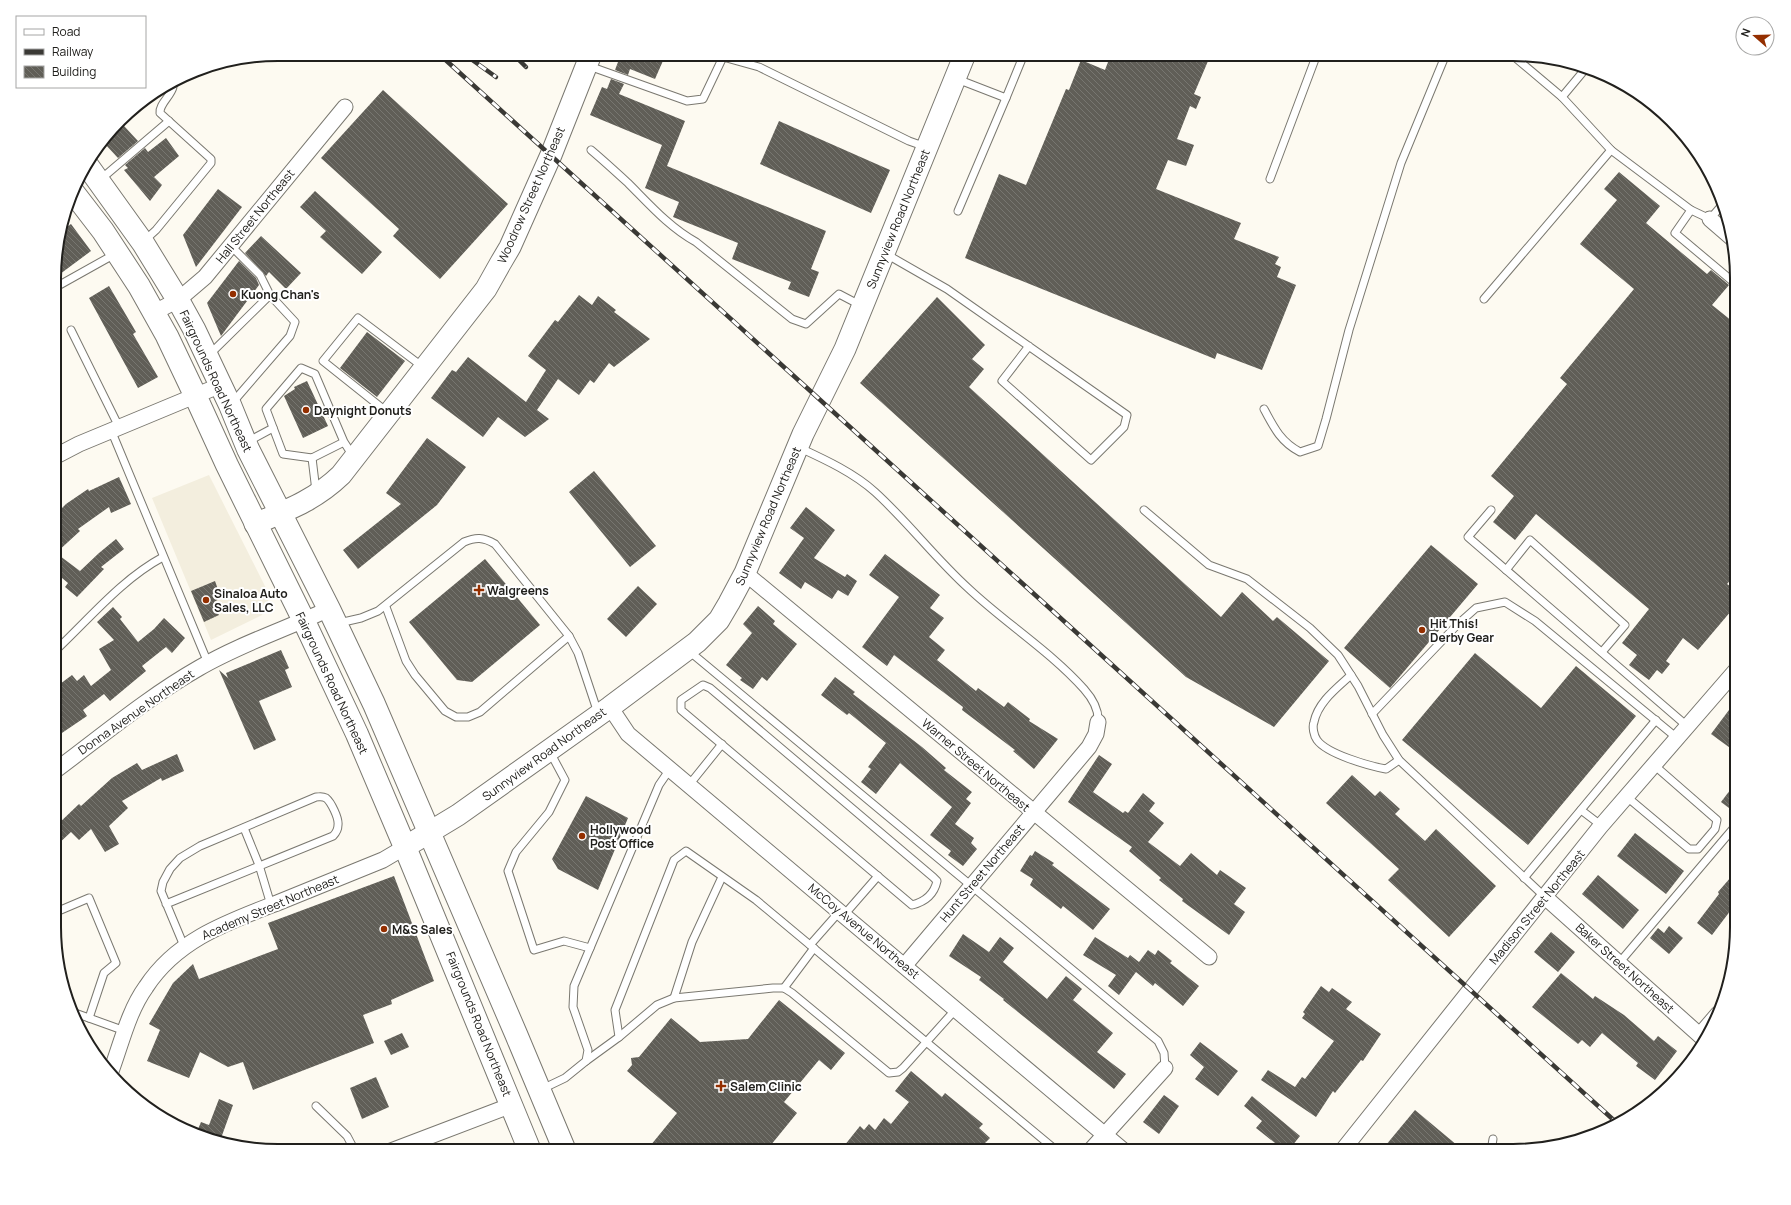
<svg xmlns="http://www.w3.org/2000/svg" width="1791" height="1205" font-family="Manrope,sans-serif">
<defs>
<pattern id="building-back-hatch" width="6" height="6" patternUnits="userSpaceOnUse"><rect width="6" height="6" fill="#605e57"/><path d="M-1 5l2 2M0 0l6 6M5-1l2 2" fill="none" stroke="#777670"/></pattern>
</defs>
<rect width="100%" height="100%" fill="#fdfaf1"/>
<path fill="#f3eede" d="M209 475 270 596 262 615 211 640 152 498Z"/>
<g fill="url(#building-back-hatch)">
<path d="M621 54H666L655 79 630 69 628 75 615 70Z"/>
<path d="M1111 54H1211L1194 94 1201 97 1196 109 1190 106 1177 139 1194 145 1186 166 1168 160 1156 189 1241 223 1234 239 1279 257 1275 264 1281 267 1277 277 1296 285 1262 370 1217 353 1215 359 965 258 999 174 1026 185 1066 89 1069 90 1081 60 1105 70Z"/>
<path d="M611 79 624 84 619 94 685 121 667 166 826 231 811 269 819 272 809 297 788 289 791 282 732 259 738 243 673 217 679 202 645 188 662 145 590 115 602 87 607 89Z"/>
<path d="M383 90 508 204 440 279 393 236 399 229 321 158Z"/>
<path d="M779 121 890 170 871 213 760 164Z"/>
<path d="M124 126 138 141 118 158 105 144Z"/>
<path d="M166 138 179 156 154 177 162 185 150 201 124 170 128 168 125 165 145 148 148 152Z"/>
<path d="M1619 172 1660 206 1646 223 1707 274 1711 270 1729 285 1712 305 1737 325V573L1727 584 1737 591V604L1698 650 1683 638 1666 661 1670 664 1662 674 1657 670 1649 680 1629 665 1637 655 1622 643 1649 609 1536 514 1515 540 1493 522 1514 496 1491 476 1567 384 1560 378 1634 289 1580 244 1617 200 1604 189Z"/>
<path d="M218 189 242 207 196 267 183 235Z"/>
<path d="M315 191 382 252 362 274 320 237 326 231 300 207Z"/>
<path d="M64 221 68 226 71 224 91 251 56 277V249Z"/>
<path d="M261 236 301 273 286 289 269 272 266 276 245 253Z"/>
<path d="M239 261 256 278 259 285 221 336 207 303Z"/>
<path d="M109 286 136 332 133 334 158 377 138 388 89 298Z"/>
<path d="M579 295 592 305 598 296 616 310 614 312 650 339 614 367 609 363 594 383 590 380 579 395 558 379 537 410 549 419 525 437 498 417 483 437 431 398 452 370 456 372 468 357 526 402 546 370 528 356 555 320 558 322Z"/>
<path d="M937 297 985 345 972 359 984 369 969 387 1221 617 1242 592 1273 621 1277 617 1329 661 1274 727 1186 677 860 383Z"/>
<path d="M367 332 405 361 377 397 340 368Z"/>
<path d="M307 381 328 426 303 438 284 396 295 389 294 387Z"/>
<path d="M427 438 466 467 437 505 358 569 343 550 401 504 386 493Z"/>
<path d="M594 471 656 546 630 567 569 492Z"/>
<path d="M119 477 131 504 111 513 109 507 78 529 80 531 56 553 80 571 99 553 116 539 124 549 101 567 104 569 77 597 65 587 68 583 56 573V514L66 504 88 489 89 491Z"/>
<path d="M806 507 835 530 814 558 845 577 847 574 857 581 848 596 838 590 832 599 805 582 801 589 779 573 804 538 790 528Z"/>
<path d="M1431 545 1478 584 1390 688 1344 648Z"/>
<path d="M885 554 940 595 930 608 944 618 929 637 945 650 937 660 976 691 978 688 1004 707 1008 702 1030 719 1029 721 1058 739 1034 769 1013 751 1015 750 962 710 963 707 894 655 887 666 862 647 899 597 869 575Z"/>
<path d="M485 559 540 625 472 682 457 680 409 622Z"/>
<path d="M215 581 221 598 214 602 219 615 204 622 191 591Z"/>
<path d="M638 586 657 604 626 637 607 619Z"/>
<path d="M758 606 775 621 773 624 797 644 767 681 762 677 753 689 740 680 742 678 726 665 752 633 743 624Z"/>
<path d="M113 607 122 617 120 619 138 642 154 629 164 618 185 638 172 653 166 647 142 666 146 671 110 701 104 694 83 710 87 716 56 737V687L72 675 77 681 84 675 91 686 111 670 99 649 114 640 97 622Z"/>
<path d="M281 650 289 668 285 670 292 687 259 701 276 740 254 750 219 670 228 678 226 673Z"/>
<path d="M1475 653 1541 708 1576 666 1636 716 1528 845 1402 740Z"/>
<path d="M835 677 855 692 853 694 922 747 946 768 944 770 972 792 966 799 971 803 955 824 974 838 971 843 977 849 963 866 948 855 951 851 930 835 952 807 900 763 876 794 861 782 871 769 868 767 886 743 849 713 847 715 821 695Z"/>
<path d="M1729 710 1737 716V753L1711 734Z"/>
<path d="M177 754 184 771 162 781 161 778 122 801 128 808 109 826 119 844 105 852 91 829 79 840 71 832 56 846V826L79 804 81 806 112 778 137 763 142 770Z"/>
<path d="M1099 755 1112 764 1093 792 1123 813 1125 811 1128 813 1143 793 1155 803 1149 811 1164 823 1148 842 1180 866 1191 853 1217 875 1220 870 1246 888 1234 904 1245 912 1229 935 1182 901 1183 899 1159 880 1161 878 1129 851 1132 847 1068 802Z"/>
<path d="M1352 775 1375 796 1380 791 1400 809 1395 814 1425 841 1436 829 1496 886 1449 937 1388 880 1399 869 1326 803Z"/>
<path d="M1737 781V814L1721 802Z"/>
<path d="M586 796 628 818 598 890 558 869 552 859Z"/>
<path d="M1635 833 1684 871 1666 894 1617 856Z"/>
<path d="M1035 851 1054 863 1052 865 1110 909 1093 930 1063 906 1061 909 1030 885 1033 879 1020 871 1030 855 1032 856Z"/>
<path d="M1737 870V902L1712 935 1697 923 1719 894 1718 892Z"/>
<path d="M1598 875 1639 910 1623 929 1582 894Z"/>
<path d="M394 876 434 981 391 1000 392 1004 363 1015 374 1043 253 1090 243 1062 228 1067 200 1052 189 1078 147 1061 160 1030 149 1024 173 983 193 964 199 979 278 949 268 923Z"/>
<path d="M1669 926 1683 938 1669 954 1650 938 1658 928 1664 933Z"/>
<path d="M1551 932 1575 952 1558 972 1534 952Z"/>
<path d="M963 934 989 952 1000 937 1014 948 1003 962 1047 999 1066 976 1082 989 1073 1000 1113 1033 1097 1052 1126 1074 1114 1089 1003 1000 1004 999 979 980 981 977 949 956Z"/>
<path d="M1095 937 1128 958 1130 955 1139 962 1148 950 1155 955 1158 950 1172 961 1170 963 1199 986 1183 1006 1155 983 1153 986 1136 972 1119 995 1108 986 1116 975 1083 955Z"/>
<path d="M1561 973 1593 999 1595 996 1624 1015 1654 1041 1658 1036 1677 1051 1655 1080 1636 1066 1638 1063 1602 1033 1590 1047 1582 1040 1578 1044 1532 1007Z"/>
<path d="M1321 986 1329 992 1332 988 1352 1002 1346 1009 1381 1034 1363 1061 1361 1060 1335 1093 1333 1091 1316 1117 1261 1080 1268 1070 1295 1087 1302 1077 1305 1079 1334 1041 1302 1018 1305 1014 1303 1012Z"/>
<path d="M779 1000 845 1053 831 1070 819 1060 784 1102 797 1113 766 1151H646L677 1113 627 1071 632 1065 631 1058 639 1057 671 1018 700 1042 748 1039Z"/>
<path d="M402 1033 409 1047 391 1055 384 1041Z"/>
<path d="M1200 1042 1238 1071 1218 1096 1195 1079 1204 1067 1190 1055Z"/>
<path d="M911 1071 942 1097 945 1093 983 1124 979 1128 990 1138 985 1143 995 1151H840L860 1126 864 1130 869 1124 875 1130 884 1118 891 1124 909 1102 895 1091Z"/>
<path d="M376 1077 389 1107 362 1119 350 1088Z"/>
<path d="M1164 1095 1179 1106 1159 1134 1143 1122Z"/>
<path d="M1252 1096 1300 1136 1288 1151H1285L1256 1128 1262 1121 1244 1106Z"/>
<path d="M219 1099 233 1105 220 1141 206 1139 196 1134 201 1122 209 1125Z"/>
<path d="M1415 1110 1464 1151H1381Z"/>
</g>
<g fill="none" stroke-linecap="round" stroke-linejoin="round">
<defs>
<g id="lane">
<path d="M1511 54 1562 97 1587 67"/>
<path d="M589 66 687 101 703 99 723 57 759 67 909 141 926 147"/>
<path d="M957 79 1006 98 1024 54"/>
<path d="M1562 97 1611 150 1691 210 1710 219 1723 204"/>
<path d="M591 150C604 161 616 172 628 183 649 204 670 228 696 242L792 319 806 324 839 294 860 305"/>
<path d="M101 179 169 121"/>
<path d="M1270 179 1317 54"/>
<path d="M1691 210 1675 233 1737 285"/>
<path d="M958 211 1006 98"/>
<path d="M144 241 156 230 211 163V159L160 113C159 104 171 96 173 87L171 84"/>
<path d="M230 245 260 275 270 295"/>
<path d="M886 254 947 289 1127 415 1124 427 1091 460 1002 381 1029 346"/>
<path d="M56 287 115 254"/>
<path d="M1484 299 1611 150"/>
<path d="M71 330 119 427"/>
<path d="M210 354 270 295 295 322 290 336 233 402"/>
<path d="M1264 409C1274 428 1281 442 1300 452L1318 446 1326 419 1349 330 1401 163 1446 54"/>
<path d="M387 412 323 361 358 318 423 367"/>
<path d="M111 430 208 663"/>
<path d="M247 442 273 428"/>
<path d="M344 442 312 458 283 454 266 409 301 368 315 374 344 442 353 456"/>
<path d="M800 448C826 460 854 473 875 492 908 522 935 558 968 588 1005 623 1050 651 1084 689 1092 698 1099 710 1098 722"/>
<path d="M312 458 316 491"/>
<path d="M1144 510 1209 565 1247 579 1310 628 1338 655 1358 686 1383 735 1399 760 1545 897"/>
<path d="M1491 510 1468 537 1687 726"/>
<path d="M1506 570 1530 540 1625 625 1602 652"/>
<path d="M386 607 406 661 415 675 445 711 456 717H468L480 712 569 636"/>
<path d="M339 623 361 618 378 611 464 542C476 537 483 537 495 544L569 636 578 653 598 713"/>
<path d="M56 650C90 618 122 579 163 557"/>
<path d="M689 651 1158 1041 1164 1053 1165 1068"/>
<path d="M1351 675C1337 688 1318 702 1314 722 1312 727 1314 736 1317 740 1327 754 1369 766 1386 769L1399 760"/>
<path d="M703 685 710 688 933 877 937 881C934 895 924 902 912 905L681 710V700Z"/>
<path d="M1372 714 1458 624 1476 608 1505 602 1535 621 1677 738"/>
<path d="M550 752 565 780 549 812 516 852 508 871 534 950 564 941 590 948"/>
<path d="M689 785 722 744"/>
<path d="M1627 797 1689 849H1698L1715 829 1717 820 1654 765"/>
<path d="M1581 810 1602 826"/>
<path d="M244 828 259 865 271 905"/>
<path d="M1524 878 1656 720"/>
<path d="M166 904 333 836C336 833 338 829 338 825 339 818 331 802 326 798 322 796 320 797 316 797L200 846 180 858 170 869 163 882 161 891 184 946"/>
<path d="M56 912 89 898 116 963 104 973 89 1018"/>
<path d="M844 915 878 876"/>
<path d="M810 945 840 911"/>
<path d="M1619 963 1737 824"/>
<path d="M784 988 814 948"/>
<path d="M674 998 692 942 722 877"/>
<path d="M75 1013 125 1031"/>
<path d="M619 1037 657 1005 674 998 773 988H784L792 993 889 1073 898 1072 903 1068 956 1009"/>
<path d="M586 1061 619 1037 615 1010 674 860 686 851 756 900 1057 1151"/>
<path d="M542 1089 565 1078 586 1061 588 1050 573 1007 574 986 659 785 670 769"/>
<path d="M316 1106 347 1136 355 1151"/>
<path d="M1491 1151 1493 1139"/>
</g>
<g id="street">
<path d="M1710 219 1732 238"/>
<path d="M153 313 178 300 205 277 345 107"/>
<path d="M56 456 79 444 221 385"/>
<path d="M745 573 1209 957"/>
<path d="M610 707 628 734 1124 1151"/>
<path d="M56 770C103 735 148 697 199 668 240 644 286 629 329 609"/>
<path d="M1545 897 1705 1040"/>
<path d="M905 965 1089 747 1096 734 1098 722"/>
<path d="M1700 1035 1718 1014"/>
<path d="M110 1074C121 1045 128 1012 146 987 178 938 231 921 282 901 316 887 349 874 383 860L405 847"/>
<path d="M391 1151 512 1105"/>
<path d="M1090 1151 1165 1068"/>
<path d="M1342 1151 1600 827 1737 669"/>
</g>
<g id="secondary">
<path d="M255 524C288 510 315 500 341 475L486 289 500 264 510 247 551 155 591 54"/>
<path d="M405 847 458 815 610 707 697 642 719 620 729 603 745 573 803 434 845 349 965 54"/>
</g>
<g id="primary">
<path d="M87 165 143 243 178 300 194 329 230 405 248 449 329 609 374 704 516 1034 565 1151"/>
<path d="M73 192 103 231 139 286 167 336 195 395 227 465 304 621 357 734 405 847 530 1151"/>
</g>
</defs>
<use href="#lane" stroke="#7a7870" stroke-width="9"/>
<use href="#street" stroke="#7a7870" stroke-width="17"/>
<use href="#secondary" stroke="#7a7870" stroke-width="23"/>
<use href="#primary" stroke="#7a7870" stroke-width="24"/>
<use href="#lane" stroke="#fff" stroke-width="7"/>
<use href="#street" stroke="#fff" stroke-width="15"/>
<use href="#secondary" stroke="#fff" stroke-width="21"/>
<use href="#primary" stroke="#fff" stroke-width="22"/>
<defs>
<g id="rail">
<path d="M439 54 1618 1124"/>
<path d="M464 54 496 77"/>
<path d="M513 54 526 67"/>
</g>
</defs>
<use href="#rail" stroke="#3a3935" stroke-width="4.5"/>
<use href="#rail" stroke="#fff" stroke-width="3" stroke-dasharray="9" stroke-linecap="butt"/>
</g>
<g fill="#942f00" stroke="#fff" stroke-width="1.5">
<circle cx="233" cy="294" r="4"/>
<circle cx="306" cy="410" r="4"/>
<path d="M477 584h4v4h4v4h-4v4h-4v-4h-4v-4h4z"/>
<circle cx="206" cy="600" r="4"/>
<circle cx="1422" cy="630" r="4"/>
<circle cx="582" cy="836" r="4"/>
<circle cx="384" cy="929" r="4"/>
<path d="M719 1080h4v4h4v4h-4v4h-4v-4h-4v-4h4z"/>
</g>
<g text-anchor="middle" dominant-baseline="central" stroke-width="4" stroke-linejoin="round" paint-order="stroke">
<g font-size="12" fill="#21201d" stroke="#fff">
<text transform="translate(531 195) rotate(-66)">Woodrow Street Northeast</text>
<text transform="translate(255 216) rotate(-51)">Hall Street Northeast</text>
<text transform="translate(898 219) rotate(-68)">Sunnyview Road Northeast</text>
<text transform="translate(216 381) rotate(65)">Fairgrounds Road Northeast</text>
<text transform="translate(768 516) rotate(-67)">Sunnyview Road Northeast</text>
<text transform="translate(332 683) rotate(65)">Fairgrounds Road Northeast</text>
<text transform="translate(136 712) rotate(-35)">Donna Avenue Northeast</text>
<text transform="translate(544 754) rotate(-36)">Sunnyview Road Northeast</text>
<text transform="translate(976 765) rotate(40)">Warner Street Northeast</text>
<text transform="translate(982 873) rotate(-50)">Hunt Street Northeast</text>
<text transform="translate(270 907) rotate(-23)">Academy Street Northeast</text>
<text transform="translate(1537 907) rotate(-51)">Madison Street Northeast</text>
<text transform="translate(864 931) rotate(40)">McCoy Avenue Northeast</text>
<text transform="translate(1625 968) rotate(42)">Baker Street Northeast</text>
<text transform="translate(479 1024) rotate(68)">Fairgrounds Road Northeast</text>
</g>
<g font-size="12" font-weight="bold" fill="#21201d" stroke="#fff" text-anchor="start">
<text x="241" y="294">Kuong Chan's</text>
<text x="314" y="410">Daynight Donuts</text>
<text x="487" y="590">Walgreens</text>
<text x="214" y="593">Sinaloa Auto<tspan x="214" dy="14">Sales, LLC</tspan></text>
<text x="1430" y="623">Hit This!<tspan x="1430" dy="14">Derby Gear</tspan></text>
<text x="590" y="829">Hollywood<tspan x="590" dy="14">Post Office</tspan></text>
<text x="392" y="929">M&amp;S Sales</text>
<text x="730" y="1086">Salem Clinic</text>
</g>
</g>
<path d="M0 0H1791V1205H0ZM278 61H1513A217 217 0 0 1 1730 278V927A217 217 0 0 1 1513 1144H278A217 217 0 0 1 61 927V278A217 217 0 0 1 278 61Z" fill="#fff" fill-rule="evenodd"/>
<path fill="none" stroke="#21201d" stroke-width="2" d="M278 61H1513A217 217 0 0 1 1730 278V927A217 217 0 0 1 1513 1144H278A217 217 0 0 1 61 927V278A217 217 0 0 1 278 61Z"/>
<rect x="16" y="16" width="130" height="72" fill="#ffffff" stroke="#a6a6a5"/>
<rect x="24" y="29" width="20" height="6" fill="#ffffff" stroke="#a6a6a5"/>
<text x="52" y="36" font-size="12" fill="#21201d">Road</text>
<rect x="24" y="49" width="20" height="6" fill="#3a3935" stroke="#a6a6a5"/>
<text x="52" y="56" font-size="12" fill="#21201d">Railway</text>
<rect x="24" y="66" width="20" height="12" fill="url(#building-back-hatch)" stroke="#a6a6a5"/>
<text x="52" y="76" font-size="12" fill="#21201d">Building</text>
<g transform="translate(1755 36) rotate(290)"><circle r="19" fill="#ffffff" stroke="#a6a6a5"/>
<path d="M0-3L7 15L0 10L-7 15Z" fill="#942f00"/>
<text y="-6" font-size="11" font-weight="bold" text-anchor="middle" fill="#21201d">N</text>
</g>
</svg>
